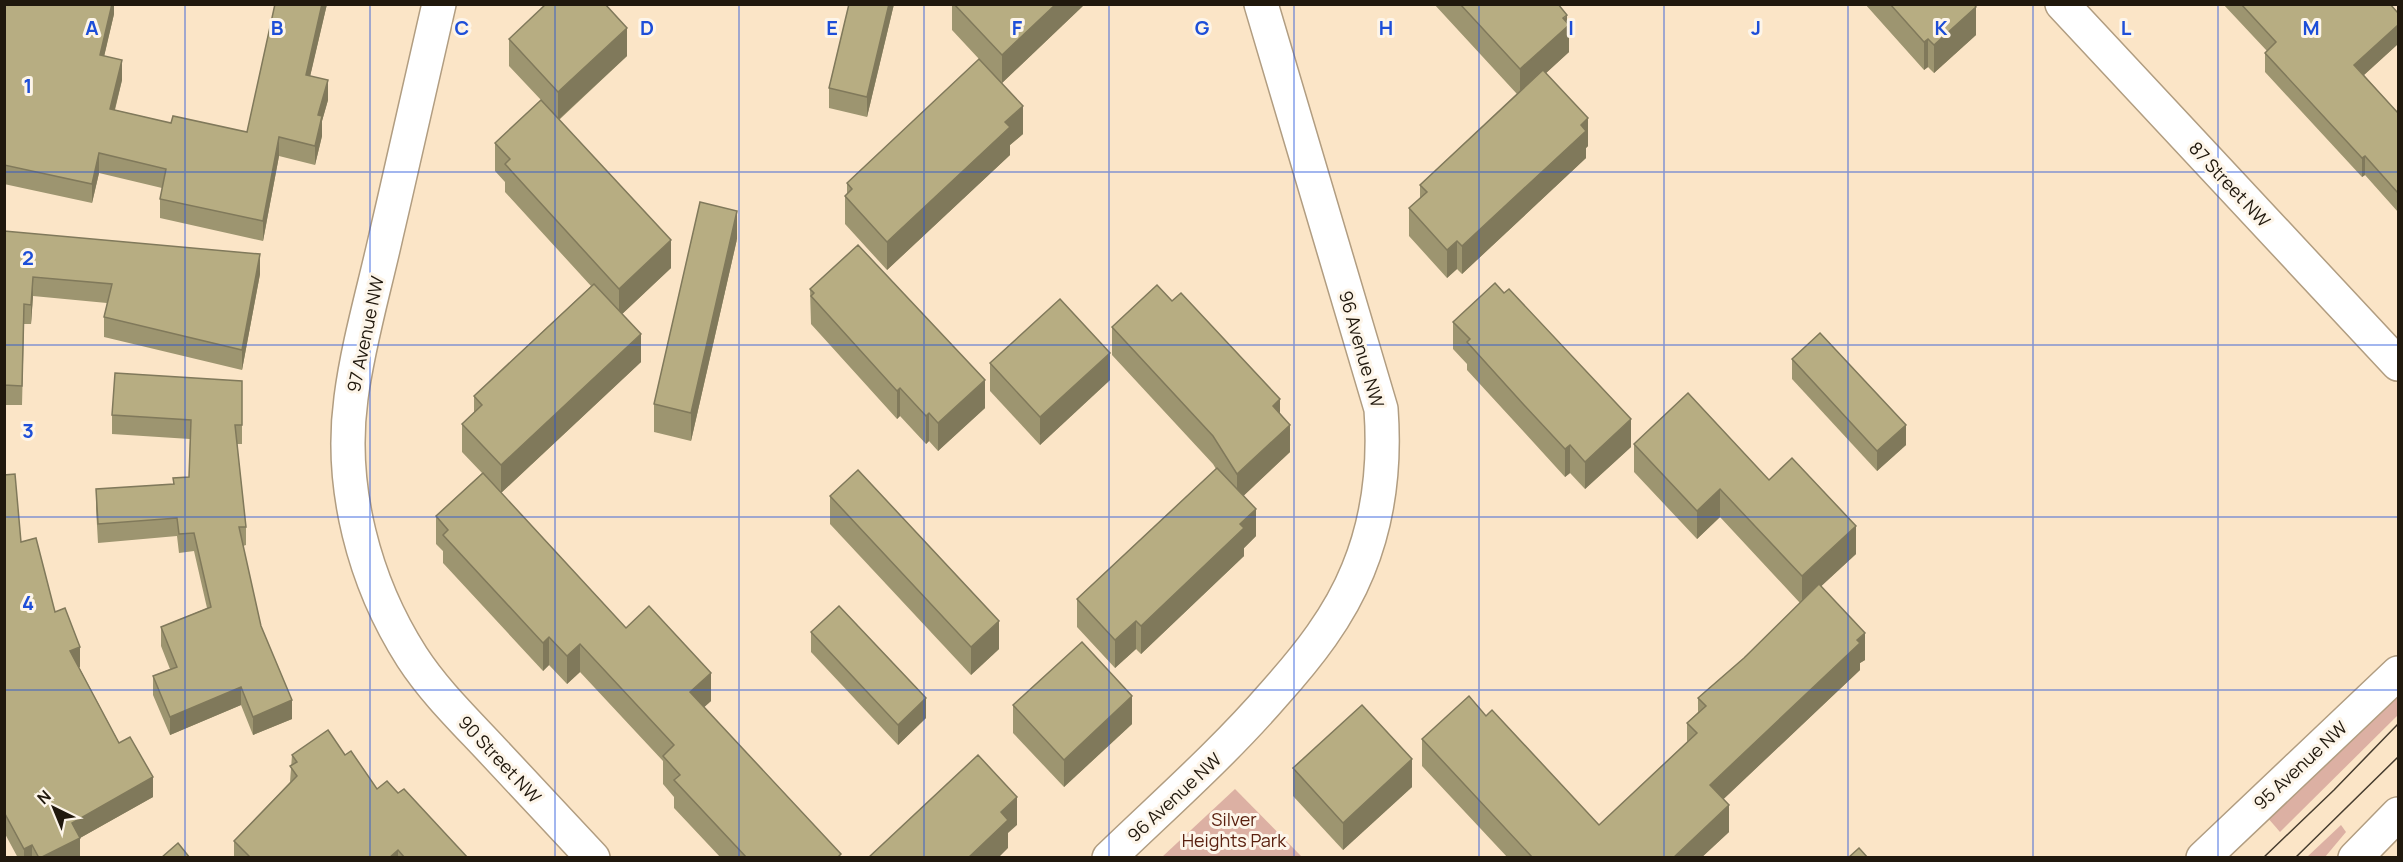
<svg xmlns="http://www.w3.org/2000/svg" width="2403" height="862" font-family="Manrope,sans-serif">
<rect width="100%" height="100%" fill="#fbe5c7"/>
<g fill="#dcb0a3">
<path d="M2398 693V715L2280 832 2267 817Z"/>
<path d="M1235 789 1302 857H1162Z"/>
<path d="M2341 825 2346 832 2325 857H2307Z"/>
</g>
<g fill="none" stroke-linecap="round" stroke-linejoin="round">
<defs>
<g id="minor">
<path d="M439 4C421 82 404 159 386 236 374 290 358 344 351 398 339 487 364 582 412 657 434 691 464 720 492 750 526 786 559 822 593 858"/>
<path d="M2062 4 2398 364"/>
<path d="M1109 858C1165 804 1223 753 1274 694 1308 656 1339 617 1358 570 1379 519 1385 464 1381 409L1261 4"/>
</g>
<g id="tertiary">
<path d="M2203 858 2398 673"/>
<path d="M2355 858 2398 814"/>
</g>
</defs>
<use href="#minor" stroke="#b19d81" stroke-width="36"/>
<use href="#tertiary" stroke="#b19d81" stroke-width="36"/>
<use href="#minor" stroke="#fff" stroke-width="33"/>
<use href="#tertiary" stroke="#fff" stroke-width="33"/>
<g stroke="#463c2e" stroke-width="1.5">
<path d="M2263 858 2334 790 2398 724"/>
<path d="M2295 858 2398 757"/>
</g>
</g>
<g fill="#9d9570">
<path d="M4 4H114V14L104 56 122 80 115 110 171 123 247 132 275 4H327L310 76 328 100 322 121V136L315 165 279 156 263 241 160 218V199L162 188 99 173 92 203 4 184Z"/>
<path d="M849 4H894L867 117 829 108V88Z"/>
<path d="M952 4H1085L1002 83 1023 134 1010 145V155L887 270 845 224V196L847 194V183L979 59 952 30Z"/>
<path d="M1434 4H1558L1567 22 1569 52 1546 73 1588 146 1586 148V158L1462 274 1457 269 1447 278 1409 236V208L1420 198V185L1517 94Z"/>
<path d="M1865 4H1974L1976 35 1934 73 1928 67 1924 70Z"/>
<path d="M2223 4H2390L2398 13V44L2364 75 2398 113V212L2365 175 2362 177 2265 72V53L2267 51Z"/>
<path d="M509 39 627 56 559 120 671 268 622 314 641 362 501 493 626 628 711 701 704 707 841 858H721L674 808V797L663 784V761L580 672 567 684 549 665 543 671 443 563V551L436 544V516L482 473 462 452V424L474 413V396L591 286 505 192V182L495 171V143L541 100 509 66Z"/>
<path d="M4 231 260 274 242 370 104 337V317L107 303 33 296 31 324H24L22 405H4Z"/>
<path d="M737 239 691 441 654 432V404Z"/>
<path d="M810 289 985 408 938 451 929 441 926 444 900 416 897 419 811 324Z"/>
<path d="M1453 322 1631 447 1585 489 1570 473 1565 477 1524 432 1467 370V364L1453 349Z"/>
<path d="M1112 327 1280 414 1290 452 1244 495 1256 536 1244 548V556L1141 654 1136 649 1115 668 1077 627V599L1216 469 1213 464 1112 355Z"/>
<path d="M1792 359 1906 445 1877 471 1792 379Z"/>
<path d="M990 363 1110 380 1040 445 990 391Z"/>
<path d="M242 381V444H237L246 527V545L243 546 261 626 292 719 253 735 241 705 170 735 153 695V676L170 669 161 646V627L207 608 194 551 179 553 177 536 98 543 96 508V489L173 484V478L189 477 190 439 112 434V415Z"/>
<path d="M1634 444 1769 480 1856 554 1821 586 1865 660 1860 663V670L1723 799 1729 832 1701 858H1508L1422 766V739L1486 716 1599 825 1687 742V723L1698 712V698L1744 658 1800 603 1720 517 1697 539 1634 472Z"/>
<path d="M4 475 21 542 80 667H79L119 743 153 797 80 838 79 858H18L4 832Z"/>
<path d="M830 496 999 649 971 675 830 524Z"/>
<path d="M811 632 926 718 898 745 811 652Z"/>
<path d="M1013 705 1132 724 1064 787 1013 733Z"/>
<path d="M292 755H345L377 789 398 793 468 858H234V841L290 782Z"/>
<path d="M1293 768 1412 787 1343 850 1293 796Z"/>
</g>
<g fill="#80795b">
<path d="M112 4H114V14L100 74V55Z"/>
<path d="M322 4H327L306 94V75Z"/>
<path d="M889 4H894L867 117V97Z"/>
<path d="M1056 4H1085L1002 83V55Z"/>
<path d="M1976 7V35L1934 73V45Z"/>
<path d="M1567 15V26L1569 25V52L1520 97V69Z"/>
<path d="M2398 25V44L2354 84V65Z"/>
<path d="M627 28V56L558 120V92Z"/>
<path d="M1928 39V67L1924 70V42Z"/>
<path d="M122 60V80L110 128V109Z"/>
<path d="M328 80V100L322 121V136L315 165V146L318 115Z"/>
<path d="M1023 106V134L1010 145V155L887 270V242L1005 122Z"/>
<path d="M1588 118V146L1586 148V158L1462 274V246Z"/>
<path d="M279 137V156L263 241V221Z"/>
<path d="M99 153V173L92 203V184Z"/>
<path d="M2365 156V175L2362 177V158Z"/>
<path d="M737 211V239L691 441V413Z"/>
<path d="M671 240V268L619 317V289Z"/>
<path d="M1457 241V269L1447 278V250Z"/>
<path d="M260 254V274L242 370V350Z"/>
<path d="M33 277V296L31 324V305Z"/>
<path d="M641 334V362L501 493V465Z"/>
<path d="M1110 353V380L1040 445V417Z"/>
<path d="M985 380V408L938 451V423Z"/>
<path d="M900 388V416L897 419V391Z"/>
<path d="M1280 399V427L1273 406Z"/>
<path d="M929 413V441L926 444V416Z"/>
<path d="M1631 419V447L1585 489V462Z"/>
<path d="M1290 425V452L1237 502V474Z"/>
<path d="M1906 425V445L1877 471V451Z"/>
<path d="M1570 445V473L1565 477V449Z"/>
<path d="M1720 489V517L1697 539V511Z"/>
<path d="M1256 509V536L1244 548V556L1141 654V626L1240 524Z"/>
<path d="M1856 526V554L1802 604V576Z"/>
<path d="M999 621V649L971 675V647Z"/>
<path d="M1136 621V649L1115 668V640Z"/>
<path d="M1865 633V660L1860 663V670L1710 812V785L1857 640Z"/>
<path d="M549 637V665L543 671V643Z"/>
<path d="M580 644V672L567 684V656Z"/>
<path d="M80 647V667L70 671V651Z"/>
<path d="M711 673V701L690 720V692Z"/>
<path d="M241 687V705L170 735V717Z"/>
<path d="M1132 696V724L1064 787V760Z"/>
<path d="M926 698V718L898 745V725Z"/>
<path d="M292 700V719L253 735V717Z"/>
<path d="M1412 759V787L1343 850V823Z"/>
<path d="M153 777V797L80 838V857L40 858 72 823Z"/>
<path d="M1017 797V825L1008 833V848L998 858H968L1001 812Z"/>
<path d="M1729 805V832L1701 858H1673Z"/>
<path d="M32 845V858H24V849Z"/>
<path d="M398 850V858H389Z"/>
</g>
<g fill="#b7ad82" stroke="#80795b" stroke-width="1.5">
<path d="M4 4H112L100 55 122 60 110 109 171 123 173 116 247 132 275 4H322L306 75 328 80 318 115 322 116 315 146 279 137 263 221 160 199 166 169 99 153 92 184 4 165Z"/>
<path d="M546 4H605L627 28 558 92 509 39Z"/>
<path d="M849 4H889L867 97 829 88Z"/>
<path d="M954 4H1056L1002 55Z"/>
<path d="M1460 4H1558L1567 15 1563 18 1569 25 1520 69Z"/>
<path d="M1890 4H1974L1976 7 1934 45 1928 39 1924 42Z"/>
<path d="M2241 4H2390L2398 13V25L2354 65 2398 113V193L2365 156 2362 158 2265 53 2276 42Z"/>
<path d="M979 59 1023 106 1005 122 1010 127 887 242 845 196 852 189 847 183Z"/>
<path d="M1543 70 1588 118 1581 125 1586 131 1462 246 1457 241 1447 250 1409 208 1427 192 1420 185Z"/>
<path d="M541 100 671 240 619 289 505 164 510 159 495 143Z"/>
<path d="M700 202 737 211 691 413 654 404Z"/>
<path d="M4 231 260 254 242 350 104 317 112 284 33 277 31 305 24 304 22 386 4 385Z"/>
<path d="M858 245 985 380 938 423 929 413 926 416 900 388 897 391 811 296 814 293 810 289Z"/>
<path d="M1495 283 1504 293 1509 289 1631 419 1585 462 1570 445 1565 449 1524 405 1467 342 1470 339 1453 322Z"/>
<path d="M594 284 641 334 501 465 462 424 482 405 474 396Z"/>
<path d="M1157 285 1172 301 1181 293 1280 399 1273 406 1290 425 1237 474 1213 436 1112 327Z"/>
<path d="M1060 299 1110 353 1040 417 990 363Z"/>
<path d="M1820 333 1906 425 1877 451 1792 359Z"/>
<path d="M115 373 242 381V425H235L246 527H239L261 626 292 700 253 717 241 687 170 717 153 676 177 667 161 627 211 607 194 533 179 534 177 518 98 524 96 489 174 484 173 478 189 477 191 420 112 415Z"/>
<path d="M1688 393 1769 480 1792 458 1856 526 1802 576 1720 489 1697 511 1634 444Z"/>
<path d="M1217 468 1256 509 1240 524 1244 528 1141 626 1136 621 1115 640 1077 599Z"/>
<path d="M858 470 999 621 971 647 830 496Z"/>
<path d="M483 473 626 628 649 606 711 673 690 692 841 854 837 858H747L674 780 680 775 663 756 674 745 580 644 567 656 549 637 543 643 443 535 448 530 436 516Z"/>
<path d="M15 474 21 542 36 538 55 612 65 608 80 647 70 651 119 743 130 737 153 777 72 823 80 838 40 858H39L32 845 24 849 4 812V475Z"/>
<path d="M1819 584 1865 633 1857 640 1860 643 1710 785 1729 805 1673 858H1533L1422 739 1469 696 1486 716 1492 710 1599 825 1697 733 1687 723 1706 706 1698 698 1744 658Z"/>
<path d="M839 606 926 698 898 725 811 632Z"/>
<path d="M1082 642 1132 696 1064 760 1013 705Z"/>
<path d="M1362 705 1412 759 1343 823 1293 768Z"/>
<path d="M328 730 345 755 351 751 377 789 387 781 398 793 404 789 468 858H405L398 850 389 858H251L234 841 297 776 290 766 297 762 292 755Z"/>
<path d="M978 755 1017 797 1001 812 1008 820 968 858H868Z"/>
<path d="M178 843 190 858H161Z"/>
<path d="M1859 848 1868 858H1848Z"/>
</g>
<path fill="none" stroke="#1d4ed8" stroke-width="1.5" stroke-opacity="0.55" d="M185 4V858M370 4V858M555 4V858M739 4V858M924 4V858M1109 4V858M1294 4V858M1479 4V858M1664 4V858M1848 4V858M2033 4V858M2218 4V858M4 172H2398M4 345H2398M4 517H2398M4 690H2398"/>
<g text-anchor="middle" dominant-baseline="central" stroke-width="6" stroke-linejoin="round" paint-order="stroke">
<g font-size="18" fill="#20180d" stroke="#fdf5e9">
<text transform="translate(2230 184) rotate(47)">87 Street NW</text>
<text transform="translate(365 334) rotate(-78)">97 Avenue NW</text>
<text transform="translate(1362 349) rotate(74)">96 Avenue NW</text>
<text transform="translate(500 759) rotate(47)">90 Street NW</text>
<text transform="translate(2300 765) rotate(-43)">95 Avenue NW</text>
<text transform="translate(1174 797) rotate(-43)">96 Avenue NW</text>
</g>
<g font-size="18" fill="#5a2110" stroke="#fdf5e9">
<text x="1234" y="819">Silver<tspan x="1234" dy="21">Heights Park</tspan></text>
</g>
</g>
<g font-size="20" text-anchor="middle" font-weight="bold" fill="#1d4ed8" stroke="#fdf5e9" stroke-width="6" stroke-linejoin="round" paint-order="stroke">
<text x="92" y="35">A</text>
<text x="277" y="35">B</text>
<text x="462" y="35">C</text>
<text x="647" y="35">D</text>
<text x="832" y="35">E</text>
<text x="1017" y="35">F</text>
<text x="1202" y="35">G</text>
<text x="1386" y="35">H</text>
<text x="1571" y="35">I</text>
<text x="1756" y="35">J</text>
<text x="1941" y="35">K</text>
<text x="2126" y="35">L</text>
<text x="2311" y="35">M</text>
<text x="28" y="93">1</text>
<text x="28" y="265">2</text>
<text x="28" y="438">3</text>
<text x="28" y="610">4</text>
</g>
<rect width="2403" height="862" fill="none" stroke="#20180d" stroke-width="12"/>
<g transform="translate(54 808) rotate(317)" stroke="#fdf5e9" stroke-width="4.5" paint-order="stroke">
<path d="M0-4.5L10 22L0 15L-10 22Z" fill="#20180d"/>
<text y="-9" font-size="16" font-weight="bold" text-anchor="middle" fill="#20180d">N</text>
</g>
</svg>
